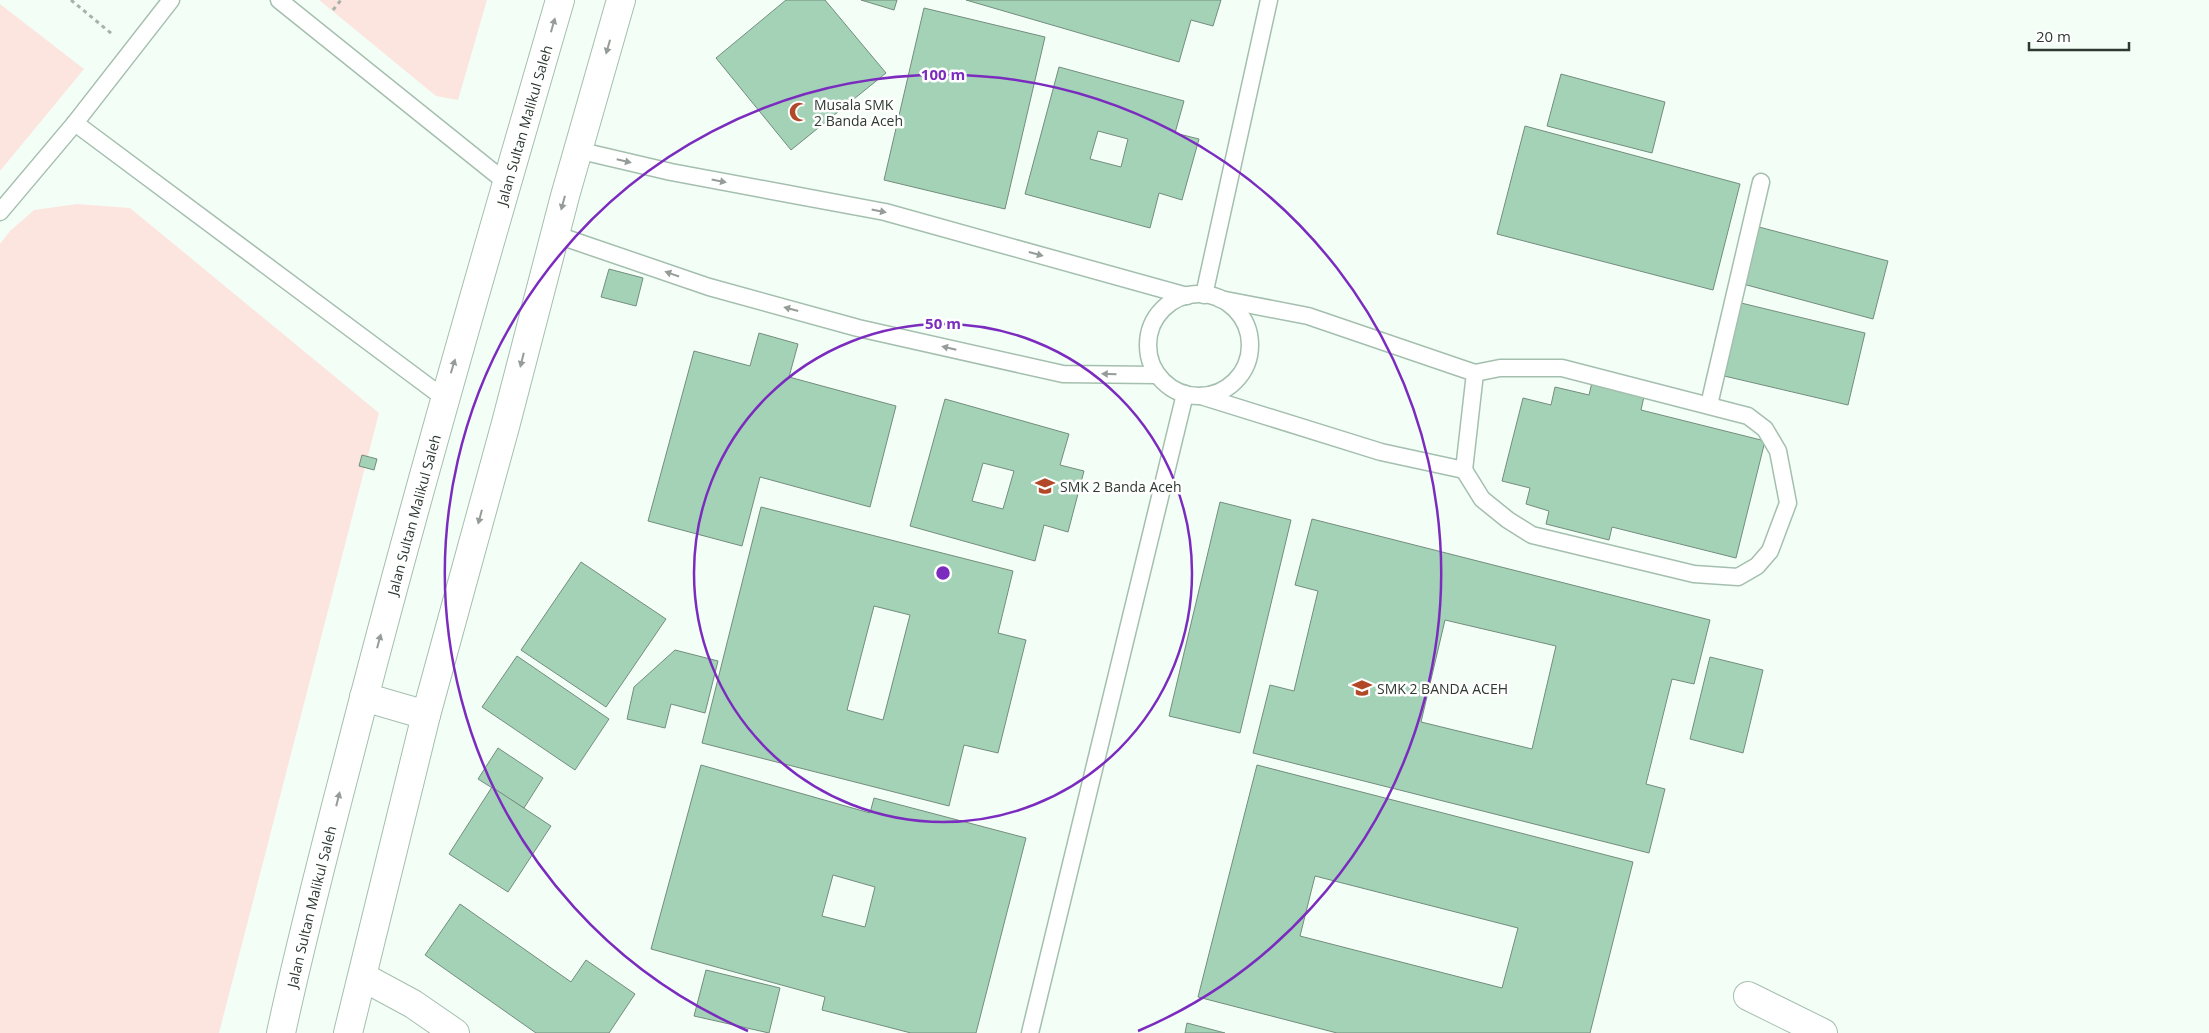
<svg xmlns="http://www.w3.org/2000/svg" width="2209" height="1033" font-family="'Open Sans',sans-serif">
<rect width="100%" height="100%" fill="#f3fef7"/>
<g fill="#fce5df">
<path d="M319 0H487L458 100 436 96Z"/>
<path d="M0 4 84 69 0 171Z"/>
<path d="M77 204 130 208 379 413 219 1033H0V244L10 231 34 210Z"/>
</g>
<g fill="#a3d2b6" stroke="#738d7d" fill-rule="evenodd">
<path d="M786 0H825L886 73 791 150 716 58Z"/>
<path d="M861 0H897L894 10Z"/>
<path d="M966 0H1221L1213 26 1191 20 1179 62Z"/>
<path d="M924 8 1045 37 1005 209 884 180Z"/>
<path d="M1059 67 1184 101 1175 133 1199 139 1182 200 1159 193 1150 228 1025 194ZM1098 131 1128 139 1121 167 1090 159Z"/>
<path d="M1561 74 1665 102 1652 153 1547 126Z"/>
<path d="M1525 126 1740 184 1713 290 1497 234Z"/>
<path d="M1759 227 1888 261 1873 319 1743 284Z"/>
<path d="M609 269 643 278 636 306 601 297Z"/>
<path d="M1737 302 1865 333 1848 405 1720 375Z"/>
<path d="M759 333 798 344 789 377 896 406 870 507 760 477 742 546 648 521 694 351 750 366Z"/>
<path d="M1593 378 1645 392 1641 410 1765 441 1736 558 1612 527 1609 540 1546 524 1549 511 1526 504 1530 488 1502 481 1523 398 1551 405 1555 387 1589 395Z"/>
<path d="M945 399 1069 434 1060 465 1084 471 1068 532 1044 525 1035 561 910 526ZM983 463 1014 471 1003 509 972 501Z"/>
<path d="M362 455 377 459 374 470 359 466Z"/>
<path d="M1220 502 1291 520 1240 733 1169 716Z"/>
<path d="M761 507 1013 571 998 633 1026 640 998 753 964 745 949 806 702 743ZM874 606 910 615 883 720 847 710Z"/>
<path d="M1312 519 1710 620 1694 684 1672 679 1646 784 1665 789 1649 853 1253 753 1270 685 1294 691 1318 591 1295 585ZM1445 620 1556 646 1532 749 1421 722Z"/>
<path d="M581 562 666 619 606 707 521 650Z"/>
<path d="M675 650 718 661 705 713 671 704 665 728 627 719 634 687Z"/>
<path d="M517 656 609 719 575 770 482 707Z"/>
<path d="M1710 657 1763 670 1743 753 1690 739Z"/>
<path d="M498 748 543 778 524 808 478 779Z"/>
<path d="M701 765 870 813 874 798 1026 838 976 1033H911L822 1010 825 997 651 949ZM833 875 875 887 865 927 822 916Z"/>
<path d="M1257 765 1633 862 1590 1033H1337L1198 997ZM1315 876 1518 928 1502 988 1300 936Z"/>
<path d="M492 787 551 826 508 892 449 854Z"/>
<path d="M460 904 571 982 586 960 635 994 609 1033H536L425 955Z"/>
<path d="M706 970 780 988 769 1033 694 1016Z"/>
<path d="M1187 1023 1225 1033H1185Z"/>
</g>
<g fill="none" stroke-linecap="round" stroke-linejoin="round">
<defs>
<g id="lane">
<path d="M279 0 507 183"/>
<path d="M75 123 444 398"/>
<path d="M577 150 671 172 885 212 1187 296"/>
<path d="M0 212 75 123 171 0"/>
<path d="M554 234 709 287 858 328 1063 374 1157 375"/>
<circle cx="1199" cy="345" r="51"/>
<path d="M1204 295 1269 0"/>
<path d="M1201 396 1381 452 1464 470 1475 373 1308 316 1220 299"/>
<path d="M1709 405 1761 182"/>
<path d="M1464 470 1482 499 1508 520 1532 535 1694 574 1738 577 1757 566 1770 551 1788 503 1778 451 1765 429 1748 416 1562 368H1500L1475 373"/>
<path d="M1030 1033 1185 394"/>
</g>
<g id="street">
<path d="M363 977 413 1004 455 1033"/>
<path d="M1748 996 1823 1033"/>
</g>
<g id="secondary">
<path d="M364 697 426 715"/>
<path id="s1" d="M281 1033C301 940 325 848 349 756 414 502 487 251 560 0"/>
<path d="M348 1033 426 715 506 423 565 196 621 0"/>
</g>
</defs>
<use href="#lane" stroke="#a4bfae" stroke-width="19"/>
<use href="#street" stroke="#a4bfae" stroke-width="30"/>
<use href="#secondary" stroke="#a4bfae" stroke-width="30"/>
<g stroke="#a7b2ab" stroke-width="3" stroke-dasharray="4 4" stroke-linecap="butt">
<path d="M71 0 112 34"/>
<path d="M333 10 341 0"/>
</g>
<use href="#lane" stroke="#fff" stroke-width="16"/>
<use href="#street" stroke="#fff" stroke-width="28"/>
<use href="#secondary" stroke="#fff" stroke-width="28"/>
</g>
<defs><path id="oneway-solid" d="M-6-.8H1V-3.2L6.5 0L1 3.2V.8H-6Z" transform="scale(1.25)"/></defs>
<g fill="#969c98">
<use href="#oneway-solid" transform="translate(553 25) rotate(-74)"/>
<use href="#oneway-solid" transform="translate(608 47) rotate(106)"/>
<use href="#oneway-solid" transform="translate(624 161) rotate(13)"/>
<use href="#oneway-solid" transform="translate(719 181) rotate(11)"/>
<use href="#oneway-solid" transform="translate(563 203) rotate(105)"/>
<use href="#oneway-solid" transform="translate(879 211) rotate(11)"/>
<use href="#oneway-solid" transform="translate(1036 254) rotate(15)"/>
<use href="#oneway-solid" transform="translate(672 274) rotate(-161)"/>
<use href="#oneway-solid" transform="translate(791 309) rotate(-165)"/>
<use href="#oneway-solid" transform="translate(949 348) rotate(-167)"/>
<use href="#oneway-solid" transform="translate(522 360) rotate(104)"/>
<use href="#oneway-solid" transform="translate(453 366) rotate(-73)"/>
<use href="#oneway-solid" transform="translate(1109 374) rotate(-179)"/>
<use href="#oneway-solid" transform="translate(480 517) rotate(105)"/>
<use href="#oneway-solid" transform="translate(379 641) rotate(-75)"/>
<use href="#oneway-solid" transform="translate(338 799) rotate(-76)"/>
</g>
<g fill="none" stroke="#7b2cbf" stroke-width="2.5">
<circle cx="943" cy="573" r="249"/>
<path d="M748 1031A498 498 0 1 1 1138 1031"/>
</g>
<defs>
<symbol id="mosque-bare" viewBox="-9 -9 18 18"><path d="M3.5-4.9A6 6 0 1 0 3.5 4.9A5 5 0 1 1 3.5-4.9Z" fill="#b14828" stroke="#fff" stroke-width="2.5" paint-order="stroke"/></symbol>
<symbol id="school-bare" viewBox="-9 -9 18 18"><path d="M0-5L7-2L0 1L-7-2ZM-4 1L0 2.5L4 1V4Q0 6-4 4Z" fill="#b14828" stroke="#fff" stroke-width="2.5" paint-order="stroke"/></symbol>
</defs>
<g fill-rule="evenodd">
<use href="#mosque-bare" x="785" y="98" width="28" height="28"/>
<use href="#school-bare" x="1031" y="472" width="28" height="28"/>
<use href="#school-bare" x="1348" y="674" width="28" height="28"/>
</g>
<g text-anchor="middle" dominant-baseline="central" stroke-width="5" stroke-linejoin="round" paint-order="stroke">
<g font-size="14" fill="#2e3932" stroke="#fff" text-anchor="start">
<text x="814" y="104">Musala SMK<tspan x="814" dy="16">2 Banda Aceh</tspan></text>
<text x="1060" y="486">SMK 2 Banda Aceh</text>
<text x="1377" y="688">SMK 2 BANDA ACEH</text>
</g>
<g font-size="14" fill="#2e3932" stroke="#fff">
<text stroke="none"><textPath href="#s1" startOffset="940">Jalan Sultan Malikul Saleh</textPath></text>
<text stroke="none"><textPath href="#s1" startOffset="535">Jalan Sultan Malikul Saleh</textPath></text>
<text stroke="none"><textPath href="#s1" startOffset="130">Jalan Sultan Malikul Saleh</textPath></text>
</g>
</g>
<circle cx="943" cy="573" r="8" fill="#7b2cbf" stroke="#fff" stroke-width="2.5"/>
<g font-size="15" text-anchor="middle" font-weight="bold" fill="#7b2cbf" stroke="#fff" stroke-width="5" stroke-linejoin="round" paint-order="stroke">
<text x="943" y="80">100 m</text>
<text x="943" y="329">50 m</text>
</g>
<path d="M2029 42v8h100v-8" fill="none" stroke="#2e3932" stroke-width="2.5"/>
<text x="2036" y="42" font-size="15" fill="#2e3932" stroke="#ffffff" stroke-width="4" paint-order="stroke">20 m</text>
</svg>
